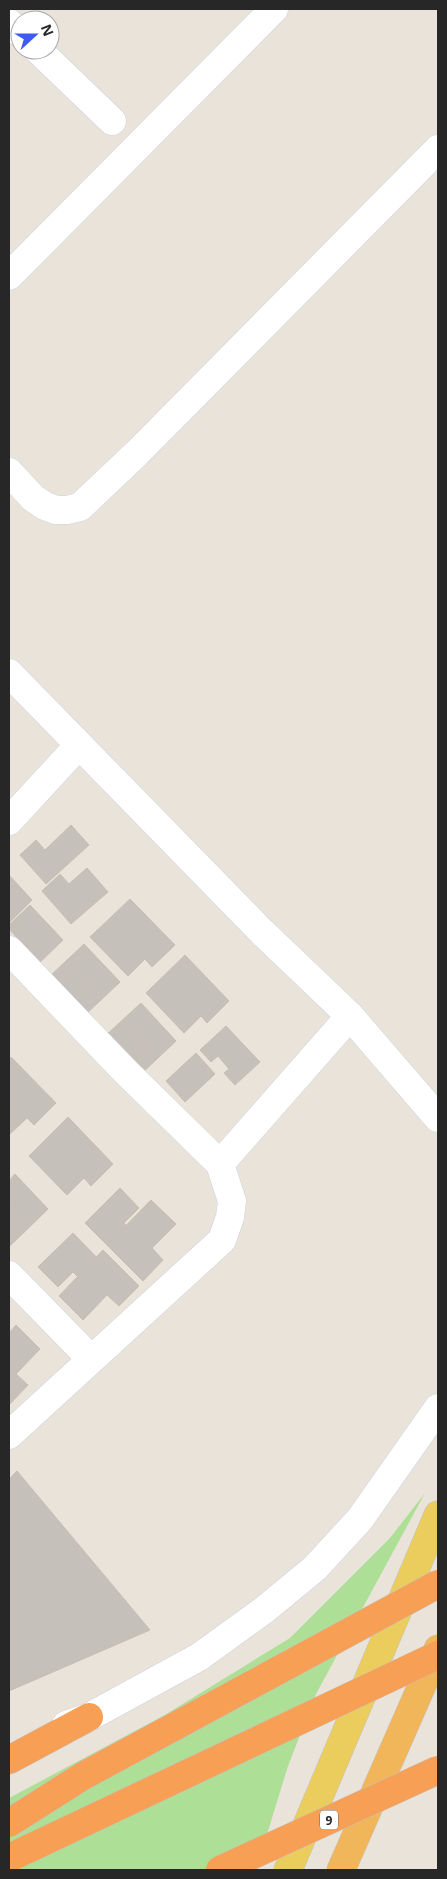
<svg xmlns="http://www.w3.org/2000/svg" width="447" height="1879" font-family="'Open Sans',sans-serif">
<rect width="100%" height="100%" fill="#eae3d9"/>
<path fill="#aedf97" d="M425 1493 316 1694 288 1766 256 1870H9V1798L163 1716 290 1638 390 1538Z"/>
<g fill="#c5c0b9" stroke="#c5bfb3">
<path d="M71 825 89 845 46 884 20 855 36 840 45 850Z"/>
<path d="M87 868 108 892 71 924 42 891 60 874 69 884Z"/>
<path d="M9 875 32 900 9 923Z"/>
<path d="M130 899 175 945 152 967 145 959 128 976 90 937Z"/>
<path d="M30 905 63 940 33 969 12 947 19 940 9 929V925Z"/>
<path d="M84 944 120 982 84 1016 48 978Z"/>
<path d="M185 955 229 1001 207 1023 201 1016 184 1033 146 993Z"/>
<path d="M72 964 94 989 60 1019 39 994Z"/>
<path d="M141 1003 176 1041 140 1075 105 1036Z"/>
<path d="M127 1026 148 1050 115 1080 93 1055Z"/>
<path d="M226 1026 260 1062 235 1085 224 1073 229 1069 218 1056 211 1062 200 1050Z"/>
<path d="M196 1053 215 1074 185 1102 166 1081Z"/>
<path d="M11 1057 56 1103 34 1125 27 1118 10 1134 9 1060Z"/>
<path d="M68 1117 113 1164 91 1186 84 1178 67 1195 29 1156Z"/>
<path d="M15 1174 48 1209 9 1247V1181Z"/>
<path d="M120 1188 139 1208 124 1223 142 1241 122 1260 85 1223Z"/>
<path d="M9 1198 26 1217 9 1233Z"/>
<path d="M151 1200 176 1224 152 1248 163 1260 143 1281 107 1245Z"/>
<path d="M73 1233 110 1271 91 1290 73 1272 58 1287 38 1267Z"/>
<path d="M103 1250 139 1286 119 1306 107 1295 83 1320 59 1296Z"/>
<path d="M16 1325 40 1349 16 1374 28 1385 9 1405V1333Z"/>
<path d="M17 1471 150 1630 9 1691V1479Z"/>
</g>
<g fill="none" stroke-linecap="round" stroke-linejoin="round">
<defs>
<g id="minor">
<path d="M9 23 20 33"/>
<path d="M38 50 112 121"/>
<path d="M9 276 274 9"/>
<path d="M9 472 33 498 45 506 56 510H67L80 507 137 453 438 149"/>
<path d="M9 673 262 932 350 1016 438 1118"/>
<path d="M9 821 79 745"/>
<path d="M9 950 124 1070 220 1164 232 1201 230 1217 222 1240 9 1435"/>
<path d="M220 1164 350 1016"/>
<path d="M9 1275 91 1359"/>
</g>
<path id="secondary" d="M66 1725 89 1717 199 1657 264 1610 315 1568 360 1519 438 1408"/>
<path id="primary" d="M288 1870 438 1515"/>
<path id="trunk" d="M341 1870 438 1649"/>
<path id="motorway" d="M9 1760 89 1717"/>
</defs>
<use href="#minor" stroke="#cfd2e0" stroke-width="29"/>
<use href="#secondary" stroke="#cfd2e0" stroke-width="29"/>
<use href="#primary" stroke="#c3c3c3" stroke-width="29"/>
<use href="#trunk" stroke="#c3c3c3" stroke-width="29"/>
<use href="#motorway" stroke="#c3c3c3" stroke-width="29"/>
<use href="#minor" stroke="#fff" stroke-width="28"/>
<use href="#secondary" stroke="#fff" stroke-width="28"/>
<use href="#primary" stroke="#ebcd5d" stroke-width="28"/>
<use href="#trunk" stroke="#f2b65a" stroke-width="28"/>
<use href="#motorway" stroke="#f89f56" stroke-width="28"/>
<defs>
<g id="motorway-bridge">
<path d="M9 1823 83 1776 438 1584"/>
<path d="M9 1858 438 1655"/>
<path d="M220 1870 438 1770"/>
</g>
</defs>
<use href="#motorway-bridge" stroke="#c3c3c3" stroke-width="29" stroke-linecap="butt"/>
<use href="#motorway-bridge" stroke="#f89f56" stroke-width="28"/>
</g>
<g text-anchor="middle" dominant-baseline="central" stroke-width="4" stroke-linejoin="round" paint-order="stroke">
<rect fill="#fff" stroke="#686868" stroke-width="1" x="320" y="1810.5" width="18" height="19" rx="4"/>
<g font-size="12" font-weight="bold" fill="#272727">
<text x="329" y="1820">9</text>
</g>
</g>
<rect width="447" height="1879" fill="none" stroke="#272727" stroke-width="20"/>
<g transform="translate(35 35) rotate(69)"><circle r="24" fill="#ffffff" stroke="#a9a9a9"/>
<path d="M0-4L9 19L0 12L-9 19Z" fill="#3d5bf3"/>
<text y="-8" font-size="14" font-weight="bold" text-anchor="middle" fill="#272727">N</text>
</g>
</svg>
